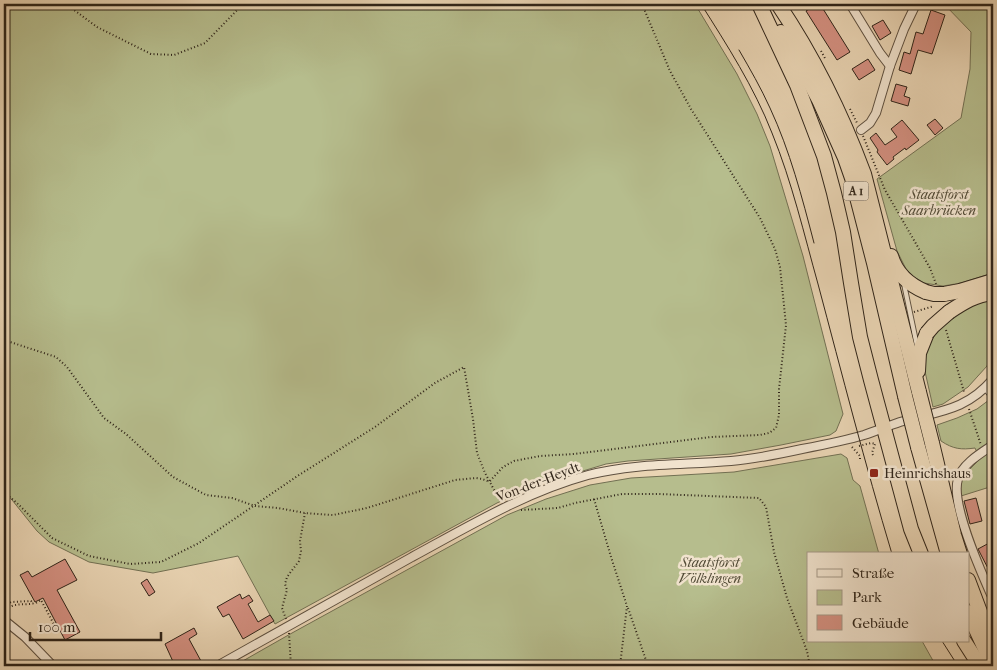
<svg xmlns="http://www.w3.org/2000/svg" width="997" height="670" font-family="'IM FELL French Canon',serif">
<rect width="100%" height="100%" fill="#e9d4b3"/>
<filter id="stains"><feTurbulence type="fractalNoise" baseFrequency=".004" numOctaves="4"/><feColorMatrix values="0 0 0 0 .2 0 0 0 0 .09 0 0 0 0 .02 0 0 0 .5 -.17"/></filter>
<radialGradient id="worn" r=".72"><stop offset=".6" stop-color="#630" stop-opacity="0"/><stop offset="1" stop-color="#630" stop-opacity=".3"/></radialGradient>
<g fill="#b6bd8d" stroke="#727053">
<path d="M4 4H695L737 74 757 114 770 146 803 256 843 414 836 431 830 435 781 445 731 454 628 461 606 464 540 484 497 503 275 624 238 556 153 573 89 562 49 542 37 531 4 490Z"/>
<path d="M944 4H993V273L961 283 943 286 924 283 914 277 906 269 897 251 877 179 961 118 970 69 971 32Z"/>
<path d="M993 298V350L987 366 968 387 943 404 933 407 924 367V354L933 336 942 325 973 303Z"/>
<path d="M993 397V486L961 496 959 483 964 475 980 459 975 448C961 450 953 449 941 441L937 425 957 418 977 409Z"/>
<path d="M841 454 847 458 853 480 860 486 879 554H808V641H922L936 666H234L292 633 507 515 546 499 590 485 631 478 734 472Z"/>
</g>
<g fill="#d49081" stroke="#2f2419">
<path d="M817 4H820L850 52 837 60 806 11Z"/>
<path d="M931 10 945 15 932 54 918 50 911 74 899 70 904 52 910 54 916 32 923 34Z"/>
<path d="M883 20 891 33 880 40 872 26Z"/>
<path d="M868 59 875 70 859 80 852 69Z"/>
<path d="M896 84 907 87 904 96 910 98 908 106 891 101Z"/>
<path d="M935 119 943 128 935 135 927 125Z"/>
<path d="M902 120 919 140 906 150 905 148 893 157 894 159 887 165 877 152 878 150 870 138 876 133 885 145 897 137 891 129Z"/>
<path d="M976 498 982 521 970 524 964 501Z"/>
<path d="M991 542 993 547V578L978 549Z"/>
<path d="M65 559 77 580 57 590 80 632 65 640 43 598 35 602 20 575 28 571 32 577Z"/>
<path d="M147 579 155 592 149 596 141 583Z"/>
<path d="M240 594 242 599 249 595 253 601 248 604 258 622 270 615 274 621 243 639 229 614 223 617 217 607Z"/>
<path d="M194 628 197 634 189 639 201 661 191 666H175L165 644Z"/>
</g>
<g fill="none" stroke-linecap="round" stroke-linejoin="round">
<defs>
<path id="lane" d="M904 284 917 346"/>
<g id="street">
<path d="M850 4 880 53 890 66"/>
<path d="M861 130 870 123 876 113 890 66 904 29 916 4"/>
<path d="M986 387 993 395"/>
<path d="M993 445C981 453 962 464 958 479 950 504 982 574 993 599"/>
<path d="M4 620 25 637 53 666"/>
<path d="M217 666C282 629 347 593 412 557 469 526 526 492 588 475 635 463 684 465 731 461 755 459 779 454 802 449 823 445 844 441 864 435 876 431 888 426 900 422 938 411 966 411 993 379"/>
</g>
<g id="highway">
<path d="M759 4 797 85 824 156 834 193 843 232 851 283 860 337 871 380 911 529 921 554"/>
<path d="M778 4C813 56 842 115 864 174L919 392"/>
<path d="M781 32 799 62 819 100 845 158 852 178 874 263 905 396"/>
<path d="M891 256C896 273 909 285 926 292"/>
<path d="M944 294 960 291 993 281"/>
<path d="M949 312C964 302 975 295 993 293"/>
<path d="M918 371 919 353 927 333"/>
<path d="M932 443 954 535 960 554"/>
<path d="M918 447 948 554"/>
<path d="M968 580 982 617 993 641"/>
<path d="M968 612 993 666"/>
<path d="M964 641 980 666"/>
</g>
</defs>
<use href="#lane" stroke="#5e5040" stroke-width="6"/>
<use href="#street" stroke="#5e5040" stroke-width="10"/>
<use href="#highway" stroke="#2f2419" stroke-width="16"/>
<g stroke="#2f2419" stroke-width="2" stroke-dasharray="1 2.5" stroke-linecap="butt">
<path d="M66 4 97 27 151 54 174 55 205 43 243 4"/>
<path d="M821 51 826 60"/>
<path d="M850 109 857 123"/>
<path d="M863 136 885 190 930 268 936 284"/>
<path d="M914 312 934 306"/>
<path d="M946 330 964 392"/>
<path d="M4 340 56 357 67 367 104 418 126 434 173 477 206 495 232 498 255 506 278 508 305 513 333 515 367 508 455 480 476 478 482 479 490 482"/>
<path d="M969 409 981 445"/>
<path d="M859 446 871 443 876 444"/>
<path d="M852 447 860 456V459"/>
<path d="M873 455 872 453 875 444"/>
<path d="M490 481 503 467 514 461 540 456 574 454 711 437 760 435 769 433 776 428 779 415V389L786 325 780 267 775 249 760 218 691 109 670 71 642 4"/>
<path d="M4 492 18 504 52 538 89 556 130 564 161 562 199 543 299 475 375 427 435 383 464 367 473 419 477 453 485 473 500 501"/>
<path d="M594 499 611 557 627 606 620 666"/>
<path d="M521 510 558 508 575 503 622 494H658L759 498 766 507 774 552 787 598 807 651 810 666"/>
<path d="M36 603 41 600 58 632 60 630"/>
<path d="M4 606 11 602 31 601 33 604"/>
<path d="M628 608 648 666"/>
<path d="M4 613C11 601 24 606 35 603"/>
<path d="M286 619 282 608 287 590 285 584 287 577 299 561 301 551 300 541 305 513"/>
<path d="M289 633 291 666"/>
</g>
<use href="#lane" stroke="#f1e3ce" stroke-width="4"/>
<use href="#street" stroke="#f1e3ce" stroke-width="8"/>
<use href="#highway" stroke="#e9d4b3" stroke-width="14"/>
<g stroke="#2f2419" stroke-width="1">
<path d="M701 4C727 45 754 87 772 133 792 182 804 234 818 284 842 374 865 464 892 554"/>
<path d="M739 50C750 69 761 88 770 108 790 151 802 197 814 243"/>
<path d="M942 641 958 666"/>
</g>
<defs>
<g id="highway-bridge">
<path d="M926 292 934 294H944"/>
<path d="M927 333 933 326 949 312"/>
<path d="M919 392 932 443"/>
<path d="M905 396 918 447"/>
</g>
</defs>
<use href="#highway-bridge" stroke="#2f2419" stroke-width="16" stroke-linecap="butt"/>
<use href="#highway-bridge" stroke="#e9d4b3" stroke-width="14"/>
</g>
<rect fill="#8f2418" stroke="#f1e3ce" stroke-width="2" x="869" y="468" width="10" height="10" rx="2.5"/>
<g text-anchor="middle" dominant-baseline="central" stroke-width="5" stroke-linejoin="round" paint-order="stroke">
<rect fill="#f1e3ce" stroke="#695d4f" stroke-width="1" x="843.5" y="181.5" width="25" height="19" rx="4"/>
<g font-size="12" font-weight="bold" fill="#2f2419">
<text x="856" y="191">A 1</text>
</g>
<g font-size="14" font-style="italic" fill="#514a36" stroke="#f1e3ce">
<text x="939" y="194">Staatsforst<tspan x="939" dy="16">Saarbrücken</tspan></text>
<text x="710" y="562">Staatsforst<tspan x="710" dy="16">Völklingen</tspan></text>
</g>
<g font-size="14" fill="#2f2419" stroke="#f1e3ce" text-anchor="start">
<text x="884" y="473">Heinrichshaus</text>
</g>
<g font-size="14" fill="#2f2419" stroke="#f1e3ce">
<text transform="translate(538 482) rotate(-21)">Von-der-Heydt</text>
</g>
</g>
<rect width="997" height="670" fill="none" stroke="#e9d4b3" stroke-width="20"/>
<rect x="5" y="5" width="987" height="660" fill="none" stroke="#2f2419" stroke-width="2.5"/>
<rect x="10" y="10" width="977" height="650" fill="none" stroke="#2f2419"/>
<rect x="807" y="552" width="162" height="90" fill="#f1e3ce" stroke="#a39786"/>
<rect x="817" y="569" width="25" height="8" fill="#f1e3ce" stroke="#a39786"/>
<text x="852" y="578" font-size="15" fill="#2f2419">Straße</text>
<rect x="817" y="590" width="25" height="15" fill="#b6bd8d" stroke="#a39786"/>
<text x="852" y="602" font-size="15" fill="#2f2419">Park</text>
<rect x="817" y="615" width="25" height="15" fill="#d49081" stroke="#a39786"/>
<text x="852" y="628" font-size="15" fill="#2f2419">Gebäude</text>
<path d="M30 632v8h131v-8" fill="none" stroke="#2f2419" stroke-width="2.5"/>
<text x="38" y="632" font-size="15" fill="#2f2419" stroke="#f1e3ce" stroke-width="4" paint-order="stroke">100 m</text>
<rect width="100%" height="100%" filter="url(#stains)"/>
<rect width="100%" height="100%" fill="url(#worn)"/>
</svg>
